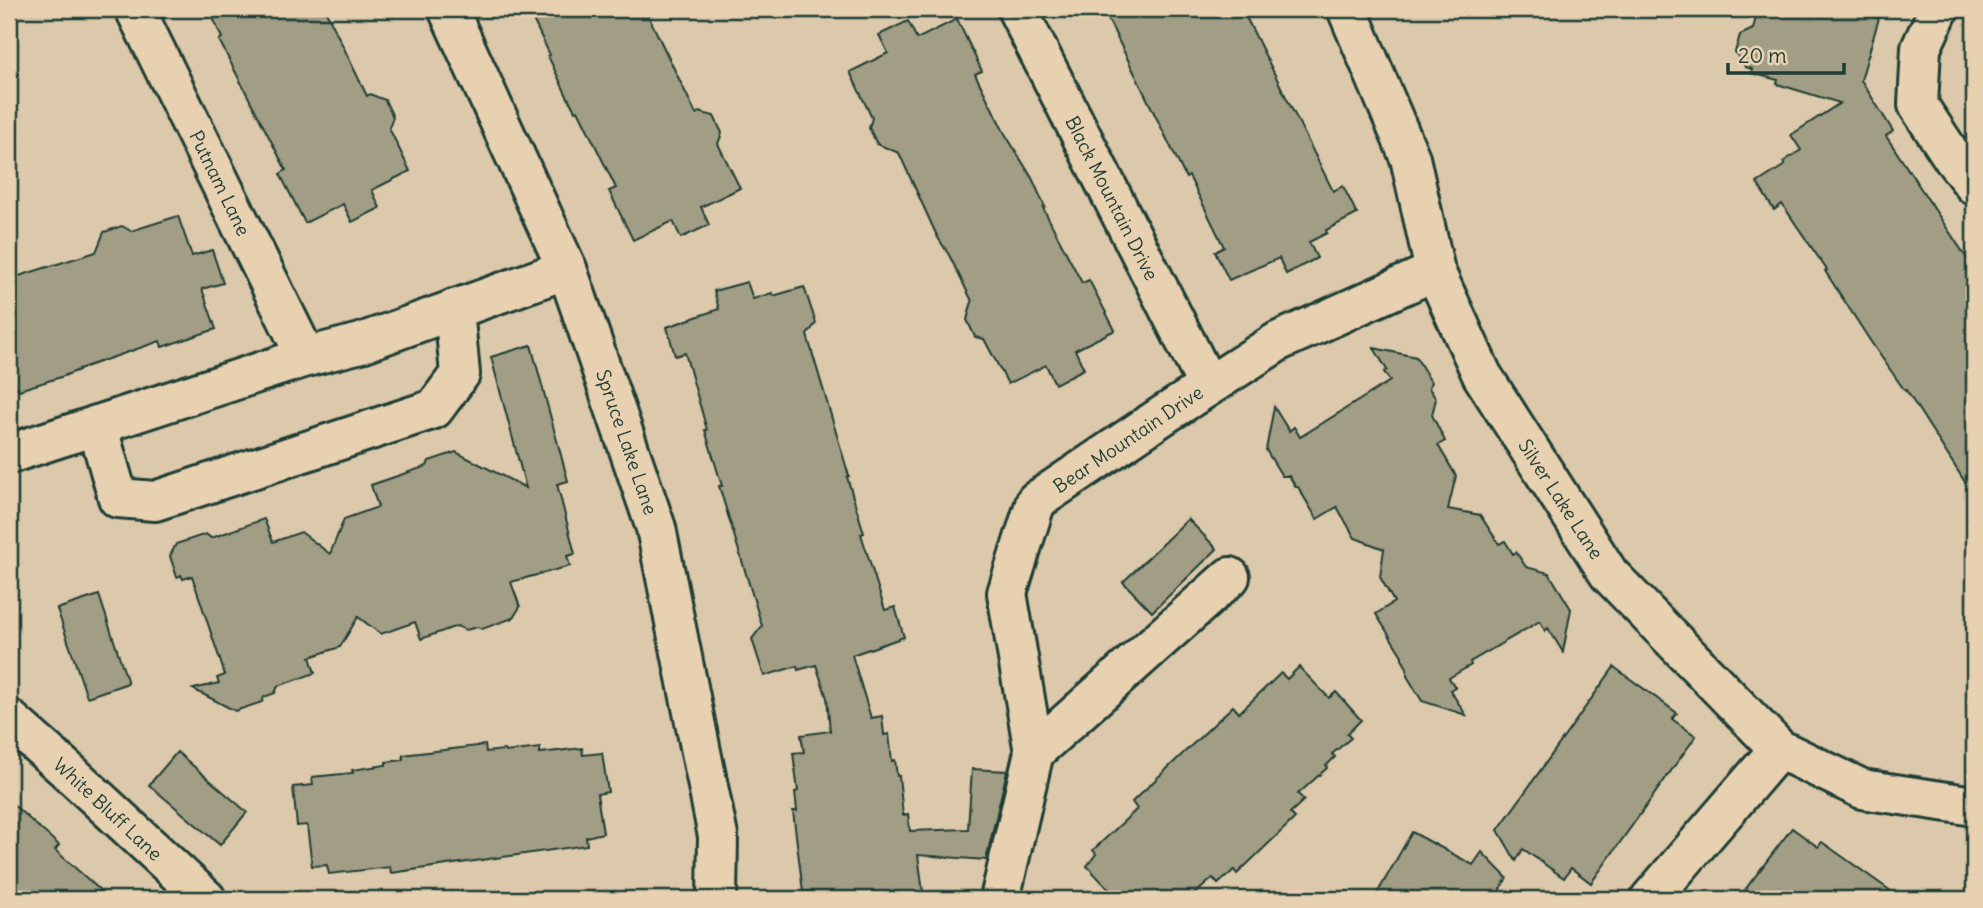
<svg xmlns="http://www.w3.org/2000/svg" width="1983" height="908" font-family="Delius,sans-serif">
<rect width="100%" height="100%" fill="#dcc8aa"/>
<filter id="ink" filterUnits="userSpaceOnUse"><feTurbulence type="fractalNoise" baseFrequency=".0143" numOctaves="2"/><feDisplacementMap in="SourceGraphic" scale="14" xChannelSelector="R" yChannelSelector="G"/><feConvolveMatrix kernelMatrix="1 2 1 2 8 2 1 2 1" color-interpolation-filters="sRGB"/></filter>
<g filter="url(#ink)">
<g fill="#a29d85" stroke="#1f3d34" stroke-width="2">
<path d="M209 9H325L367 96 370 94 385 100 393 117 389 128 410 171 372 190 380 208 352 222 343 204 305 223 280 174 286 170 219 40 222 38Z"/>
<path d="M528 9H645L696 114 699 112 714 116 722 133 718 144 740 188 701 207 709 225 681 238 673 221 633 240 609 191 616 188 578 110 575 111 566 94 548 56 550 55Z"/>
<path d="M1103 9H1242L1333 191 1343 186 1357 214 1326 230 1327 233 1309 242 1317 258 1286 274 1279 258 1229 280 1215 252 1224 247 1189 176 1186 178Z"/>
<path d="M1758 9H1877L1875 17 1879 18 1861 80 1893 131 1886 136 1974 269V496L1906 390 1905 391 1871 342 1825 271 1827 270 1782 204 1774 210 1757 183 1785 165 1783 162 1801 150 1791 135 1840 103 1777 84 1778 80 1751 73 1752 69 1745 67 1735 52 1740 35 1753 29Z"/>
<path d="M957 19 982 71 975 74 1004 132 1032 178 1045 207 1043 208 1082 283 1089 280 1115 330 1075 350 1084 369 1055 384 1046 365 1008 384 984 339 975 337 967 320 972 301 949 255 937 236 899 153 877 144 869 128 872 118 850 72 888 53 879 35 908 21 917 39Z"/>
<path d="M178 216 192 256 212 250 223 283 202 289 216 329 162 347 160 341 79 369V370L61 377 19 390 18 387 9 390V279L96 252 104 232 122 226 131 231Z"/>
<path d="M747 282 753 299 772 293 773 296 804 287 816 323 807 335 849 476 847 477 864 533 861 534 885 610 895 607 904 637 852 655 871 718 882 716 884 735 889 734 892 761 895 760 897 776H899L903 815 908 814 910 831 968 829 972 769 1007 771 986 860 918 855 924 899H812L811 891 803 892 793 811H797L795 792 798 791 793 753 804 752 801 735 830 731 827 698 816 665 798 670 797 666 764 676 752 639 762 626 719 486H722L705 430H707L685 353 675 356 667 327 719 309 714 291Z"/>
<path d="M531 345 568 481 557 484 575 554 567 556 570 566 511 582 520 607 513 618 482 629 478 627 466 630 457 626 421 639 415 622 381 634 358 617 340 647 310 657 315 673 278 686 275 693 264 697 262 702 235 711 193 689 219 683 217 678 225 675 192 576 183 579 181 575 177 577 170 556 176 544 206 534 211 538 264 519 273 542 301 532 330 554 344 519 378 507 371 485 427 466 429 461 456 452 526 488 491 357Z"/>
<path d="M1374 348 1416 357 1431 382 1429 388 1436 399 1432 415 1445 441 1438 445 1456 476 1448 509 1480 515 1499 544 1505 541 1513 554 1516 552 1526 567 1549 573 1571 609 1563 652 1548 628 1545 631 1540 621 1470 662 1471 665 1449 678 1455 687 1450 690 1466 715 1422 701 1407 676V668L1402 659V656L1376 614 1394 602 1380 577 1384 549 1355 538 1337 507 1317 519 1298 487H1296L1289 476H1282L1266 450 1274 407 1289 431 1294 427 1300 437 1390 381 1384 372 1387 370Z"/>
<path d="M1188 519 1217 549 1152 612 1123 582Z"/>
<path d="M99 595 128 683 87 697 57 609Z"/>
<path d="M1299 667 1329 698 1336 692 1361 720 1347 734 1351 738 1332 754 1335 757 1326 766 1327 768 1298 794 1304 800 1290 813 1295 818 1237 874 1234 870 1218 884 1213 878 1189 899H1118L1087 866 1096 854 1093 850 1137 809 1132 802 1233 706 1239 713 1281 673 1287 679Z"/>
<path d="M1614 667 1677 713 1672 719 1696 736 1591 883 1571 868 1564 878 1523 849 1516 861 1498 830Z"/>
<path d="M485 745 486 752 504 750 505 752 540 748V753L582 748 583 755 602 753 608 792 597 794 603 833 586 837 587 845 391 873 390 867 329 874 327 865 312 866 307 825 297 826 293 787 313 785 312 777 353 773 352 770 386 765V762L403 760V755Z"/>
<path d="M177 752 247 812 220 845 149 785Z"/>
<path d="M9 801 59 845 55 850 110 899H9Z"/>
<path d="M1792 828 1818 847 1822 842 1902 899H1738Z"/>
<path d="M1412 832 1473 865 1482 852 1507 878 1494 899H1374Z"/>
</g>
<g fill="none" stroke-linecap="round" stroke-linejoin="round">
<defs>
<g id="minor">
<path d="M135 9 306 357"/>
<path d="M448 9 567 269 656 528 718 836 717 899"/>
<path d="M1017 9 1208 386"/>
<path d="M1347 9 1410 158 1435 271 1482 375 1609 574 1779 749 1862 789 1974 806"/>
<path d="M1939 9 1921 48 1918 105 1953 158 1974 185"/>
<path d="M97 425 118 498 155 501 434 409 460 374 454 309"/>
<path d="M9 454 306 357 361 343 567 269"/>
<path d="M9 719 67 770 206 899"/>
<path d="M1034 752 1230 577"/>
<path d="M1000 899 1034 752 1007 593 1036 501 1165 414 1279 341 1435 271"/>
<path d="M1650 899 1779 749"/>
</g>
</defs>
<use href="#minor" stroke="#1f3d34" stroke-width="44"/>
<use href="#minor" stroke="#e8d1b1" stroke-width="38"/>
</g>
</g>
<g text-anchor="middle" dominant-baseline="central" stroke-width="7" stroke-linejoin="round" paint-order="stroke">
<g font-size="19" fill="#1f3d34" stroke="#e8d1b1">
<text transform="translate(220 183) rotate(64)">Putnam Lane</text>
<text transform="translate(1112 198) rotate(63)">Black Mountain Drive</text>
<text transform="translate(1128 439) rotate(-34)">Bear Mountain Drive</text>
<text transform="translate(627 442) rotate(71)">Spruce Lake Lane</text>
<text transform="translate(1561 499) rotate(57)">Silver Lake Lane</text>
<text transform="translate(108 809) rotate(43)">White Bluff Lane</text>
</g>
</g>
<rect width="1983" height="908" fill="none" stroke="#e8d1b1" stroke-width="35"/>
<rect x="18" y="18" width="1948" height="873" fill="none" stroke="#1f3d34" stroke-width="2.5" filter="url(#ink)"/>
<path d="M1728 63v10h116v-10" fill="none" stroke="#1f3d34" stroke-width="3.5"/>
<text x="1738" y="63" font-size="21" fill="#1f3d34" stroke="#e8d1b1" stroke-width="5" paint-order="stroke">20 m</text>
</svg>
